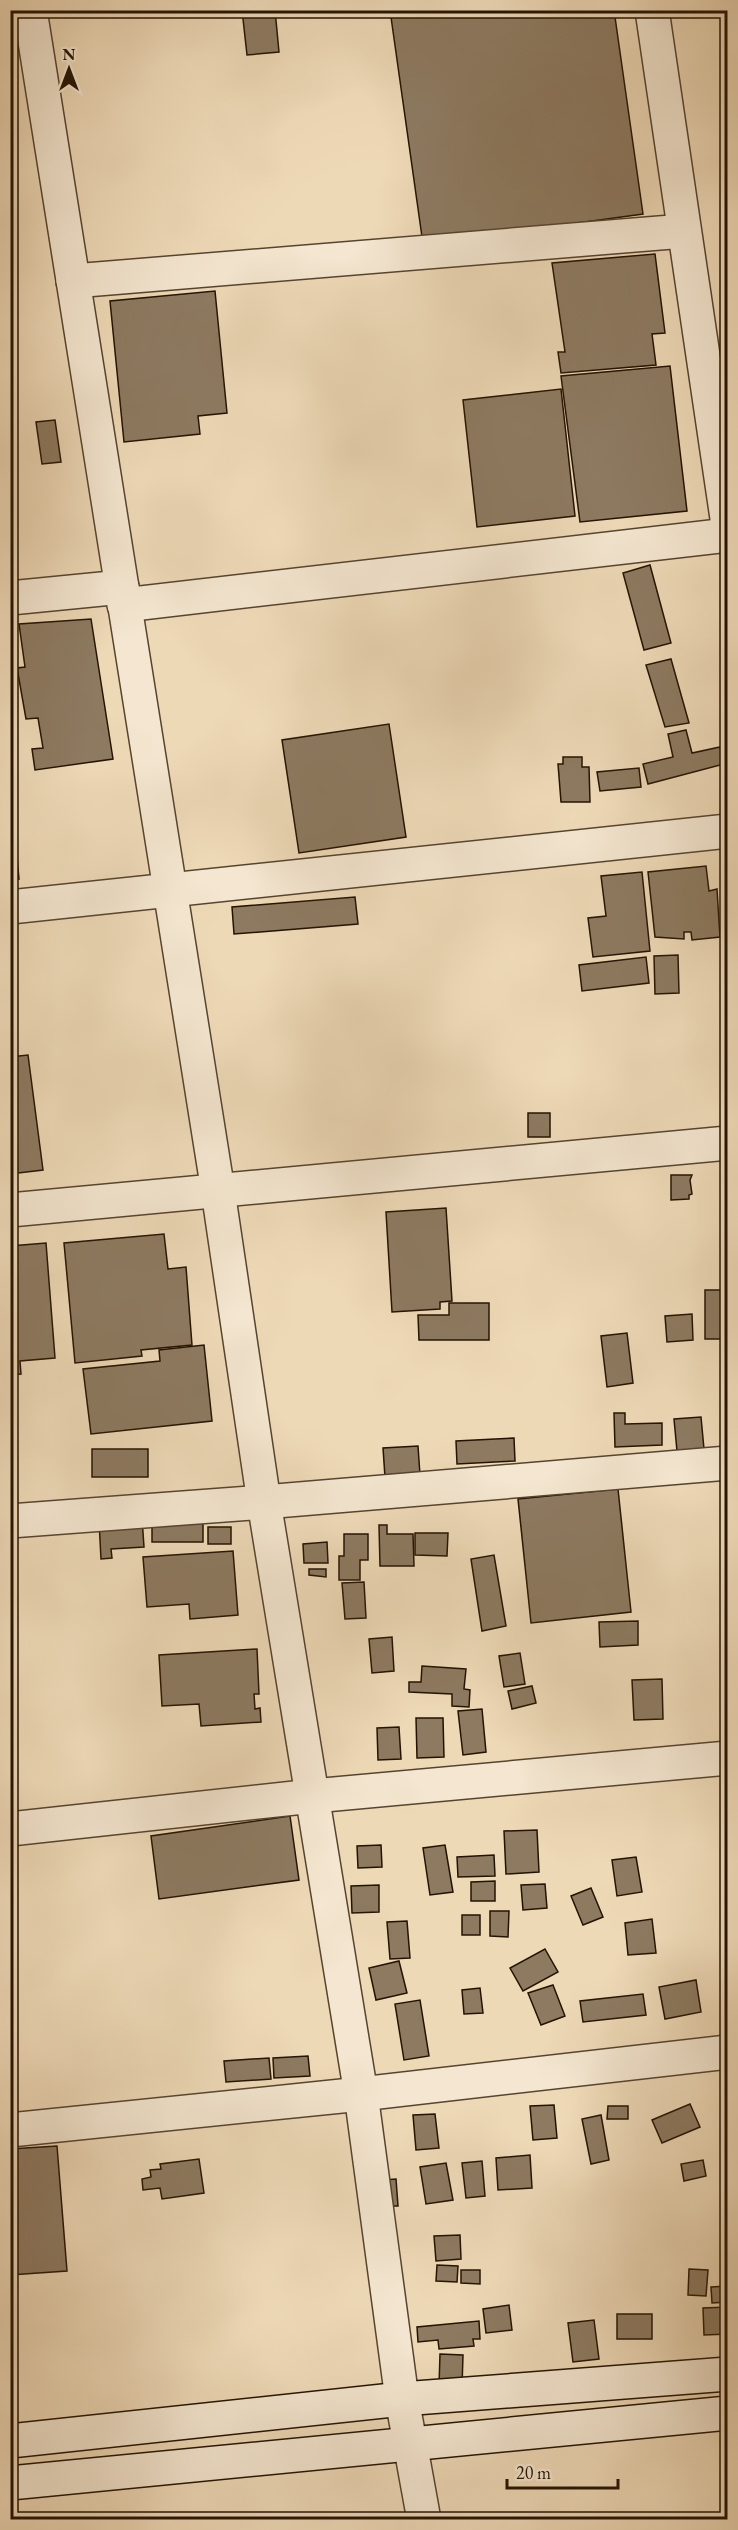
<svg xmlns="http://www.w3.org/2000/svg" width="738" height="2530" font-family="'EB Garamond',serif">
<rect width="100%" height="100%" fill="#eed9b7"/>
<filter id="stains"><feTurbulence type="fractalNoise" baseFrequency=".00333" numOctaves="4"/><feColorMatrix values="0 0 0 0 .2 0 0 0 0 .09 0 0 0 0 .02 0 0 0 .5 -.17"/></filter>
<radialGradient id="worn" r=".72"><stop offset=".6" stop-color="#630" stop-opacity="0"/><stop offset="1" stop-color="#630" stop-opacity=".3"/></radialGradient>
<g fill="#8d7a61" stroke="#241303" stroke-width="1.5">
<path d="M242 10H275L279 52 247 55Z"/>
<path d="M315 10H359V14L315 16Z"/>
<path d="M390 10H614L643 214 423 244Z"/>
<path d="M655 254 665 333 652 334 656 365 561 373 558 352H565L552 263Z"/>
<path d="M215 291 227 413 198 416 200 434 124 442 110 301Z"/>
<path d="M670 366 687 511 580 522 561 376Z"/>
<path d="M561 389 575 516 477 527 463 400Z"/>
<path d="M55 420 61 462 42 464 36 422Z"/>
<path d="M650 565 671 643 644 650 623 573Z"/>
<path d="M91 619 113 759 35 770 32 749 43 748 38 718 26 719 17 668 25 667 19 624Z"/>
<path d="M671 659 689 723 665 727 646 665Z"/>
<path d="M389 724 406 837 299 853 282 740Z"/>
<path d="M686 730 692 753 720 747 724 764 648 784 643 764 673 757 668 734Z"/>
<path d="M563 757H582V767H589L590 802H561L558 764H563Z"/>
<path d="M639 768 641 787 600 791 597 772Z"/>
<path d="M10 784 19 879 10 880Z"/>
<path d="M706 866 709 891 717 889 720 937 692 940 691 932H684V939L655 937 648 872Z"/>
<path d="M642 872 650 951 593 957 588 918 606 916 601 876Z"/>
<path d="M355 897 358 924 234 934 232 907Z"/>
<path d="M678 955 679 993 655 994 654 956Z"/>
<path d="M646 957 649 983 582 991 579 965Z"/>
<path d="M10 974 16 1040H10Z"/>
<path d="M28 1055 43 1170 10 1174V1057Z"/>
<rect x="528" y="1113" width="22" height="24"/>
<path d="M671 1175H692L690 1180 692 1194 689 1195V1199L671 1200Z"/>
<path d="M446 1208 452 1301 440 1302V1309L392 1312 386 1212Z"/>
<path d="M164 1234 168 1269 186 1267 192 1345 141 1350 142 1356 75 1363 64 1243Z"/>
<path d="M46 1243 55 1358 20 1361 21 1374 10 1375V1246Z"/>
<rect x="705" y="1290" width="23" height="49"/>
<path d="M449 1303H489V1340H419L418 1315H449Z"/>
<path d="M692 1314 693 1340 667 1342 665 1316Z"/>
<path d="M627 1333 633 1383 607 1387 601 1336Z"/>
<path d="M204 1345 212 1421 91 1434 83 1369 160 1361 159 1350Z"/>
<path d="M614 1413H625V1424L662 1423V1445L615 1447Z"/>
<path d="M701 1417 704 1449 677 1451 674 1419Z"/>
<path d="M514 1438 515 1461 457 1464 456 1441Z"/>
<path d="M418 1446 420 1475 385 1477 383 1448Z"/>
<rect x="92" y="1449" width="56" height="28"/>
<path d="M618 1489 631 1612 531 1623 518 1499Z"/>
<rect x="152" y="1514" width="51" height="28"/>
<path d="M142 1518 144 1547 111 1549 112 1558 101 1559 99 1521Z"/>
<path d="M379 1525H387V1534H413L414 1566H380Z"/>
<rect x="208" y="1527" width="23" height="17"/>
<path d="M415 1533H448L447 1556 415 1555Z"/>
<path d="M344 1534H368V1560H360V1580H339V1556H344Z"/>
<path d="M327 1542 328 1563H304L303 1544Z"/>
<path d="M233 1551 238 1615 190 1619 189 1604 147 1607 143 1557Z"/>
<path d="M494 1555 506 1626 482 1631 471 1559Z"/>
<path d="M309 1569H326V1577L309 1575Z"/>
<path d="M364 1582 366 1618 345 1619 342 1583Z"/>
<path d="M638 1621V1645L600 1647 599 1622Z"/>
<path d="M392 1637 394 1671 372 1673 369 1639Z"/>
<path d="M257 1649 259 1694H254L255 1709 260 1708 261 1722 201 1726 199 1704 162 1706 159 1655Z"/>
<path d="M520 1653 525 1684 504 1687 499 1656Z"/>
<path d="M422 1666 466 1669 464 1689 470 1690 469 1707 452 1706V1694L409 1692V1682H421Z"/>
<path d="M662 1679 663 1719 634 1720 632 1680Z"/>
<path d="M532 1686 536 1703 512 1709 508 1691Z"/>
<path d="M482 1709 486 1752 463 1755 458 1711Z"/>
<path d="M416 1718H443L444 1757 417 1758Z"/>
<path d="M399 1727 401 1759 378 1760 377 1728Z"/>
<path d="M290 1816 299 1880 159 1899 151 1836Z"/>
<path d="M537 1830 539 1872 506 1874 504 1831Z"/>
<path d="M381 1845 382 1867 358 1868 357 1846Z"/>
<path d="M445 1845 453 1892 430 1895 423 1848Z"/>
<path d="M494 1855 495 1876 458 1877 457 1857Z"/>
<path d="M636 1857 642 1892 617 1896 612 1860Z"/>
<path d="M495 1881V1901H471V1882Z"/>
<path d="M545 1884 547 1908 523 1910 521 1885Z"/>
<path d="M379 1885V1912L352 1913 351 1886Z"/>
<path d="M591 1888 603 1917 583 1925 571 1896Z"/>
<path d="M490 1911H509L508 1937 490 1936Z"/>
<rect x="462" y="1915" width="18" height="20"/>
<path d="M652 1919 656 1953 628 1955 625 1923Z"/>
<path d="M407 1921 410 1958 390 1959 387 1922Z"/>
<path d="M545 1949 558 1972 523 1991 510 1968Z"/>
<path d="M399 1961 407 1993 376 2000 369 1968Z"/>
<path d="M728 1973V2001H725L723 1974Z"/>
<path d="M696 1980 701 2012 665 2019 659 1987Z"/>
<path d="M553 1985 565 2016 541 2025 528 1993Z"/>
<path d="M480 1988 483 2013 464 2014 462 1990Z"/>
<path d="M643 1994 646 2015 583 2022 580 2001Z"/>
<path d="M420 2000 429 2056 404 2060 395 2004Z"/>
<path d="M308 2056 310 2076 274 2078 273 2058Z"/>
<path d="M269 2058 271 2079 226 2082 224 2061Z"/>
<path d="M690 2104 700 2127 662 2143 652 2120Z"/>
<path d="M554 2105 557 2138 533 2140 530 2106Z"/>
<path d="M608 2106H628V2119H607Z"/>
<path d="M435 2114 439 2148 416 2150 413 2115Z"/>
<path d="M601 2115 609 2160 591 2164 582 2119Z"/>
<path d="M57 2146 67 2271 10 2275V2149Z"/>
<path d="M530 2155 532 2188 498 2190 496 2158Z"/>
<path d="M199 2159 204 2193 162 2199 160 2188 143 2190 142 2179 151 2177 150 2170 161 2169 160 2164Z"/>
<path d="M703 2160 706 2176 684 2181 681 2164Z"/>
<path d="M482 2161 485 2196 466 2198 462 2163Z"/>
<path d="M446 2163 453 2200 426 2204 420 2167Z"/>
<path d="M396 2179 398 2206H384L383 2180Z"/>
<path d="M460 2235 461 2259 436 2261 434 2236Z"/>
<path d="M437 2265 458 2266 457 2282 436 2281Z"/>
<path d="M689 2269 708 2270 706 2296 688 2295Z"/>
<path d="M461 2270H480V2284L461 2283Z"/>
<path d="M728 2286V2302L712 2303 711 2287Z"/>
<path d="M509 2305 512 2330 486 2333 483 2309Z"/>
<path d="M728 2307V2334L704 2335 703 2308Z"/>
<rect x="617" y="2314" width="35" height="25"/>
<path d="M594 2320 599 2359 573 2362 568 2323Z"/>
<path d="M479 2321 480 2339H473L474 2346 439 2349 438 2340 418 2342 417 2327Z"/>
<path d="M440 2354 463 2355 462 2387 439 2386Z"/>
</g>
<g fill="none" stroke-linecap="round" stroke-linejoin="round">
<defs>
<g id="street">
<path d="M30 10 218 1191 264 1502 361 2094 402 2399 424 2520"/>
<path d="M652 10 728 525"/>
<path d="M73 281 684 231"/>
<path d="M10 598 122 587"/>
<path d="M124 605 728 535"/>
<path d="M10 907 728 831"/>
<path d="M10 1210 728 1143"/>
<path d="M10 1521 264 1502 728 1463"/>
<path d="M10 1829 313 1796 728 1758"/>
<path d="M10 2130 361 2094 728 2052"/>
</g>
<g id="secondary">
<path d="M10 2441 402 2399 728 2374"/>
<path d="M10 2483 728 2413"/>
</g>
</defs>
<use href="#street" stroke="#564430" stroke-width="36"/>
<use href="#secondary" stroke="#241303" stroke-width="36"/>
<use href="#street" stroke="#f4e6d0" stroke-width="33"/>
<use href="#secondary" stroke="#f4e6d0" stroke-width="33"/>
</g>
<rect width="738" height="2530" fill="none" stroke="#eed9b7" stroke-width="36"/>
<rect x="12" y="12" width="714" height="2506" fill="none" stroke="#241303" stroke-width="3"/>
<rect x="18" y="18" width="702" height="2494" fill="none" stroke="#241303" stroke-width="1.5"/>
<g transform="translate(69 69)" stroke="#f4e6d0" stroke-width="4.5" paint-order="stroke">
<path d="M0-4.5L10 22L0 15L-10 22Z" fill="#241303"/>
<text y="-9" font-size="16" font-weight="bold" text-anchor="middle" fill="#241303">N</text>
</g>
<path d="M507 2479v9h111v-9" fill="none" stroke="#241303" stroke-width="3"/>
<text x="516" y="2479" font-size="18" fill="#241303" stroke="#f4e6d0" stroke-width="4.5" paint-order="stroke">20 m</text>
<rect width="100%" height="100%" filter="url(#stains)"/>
<rect width="100%" height="100%" fill="url(#worn)"/>
</svg>
